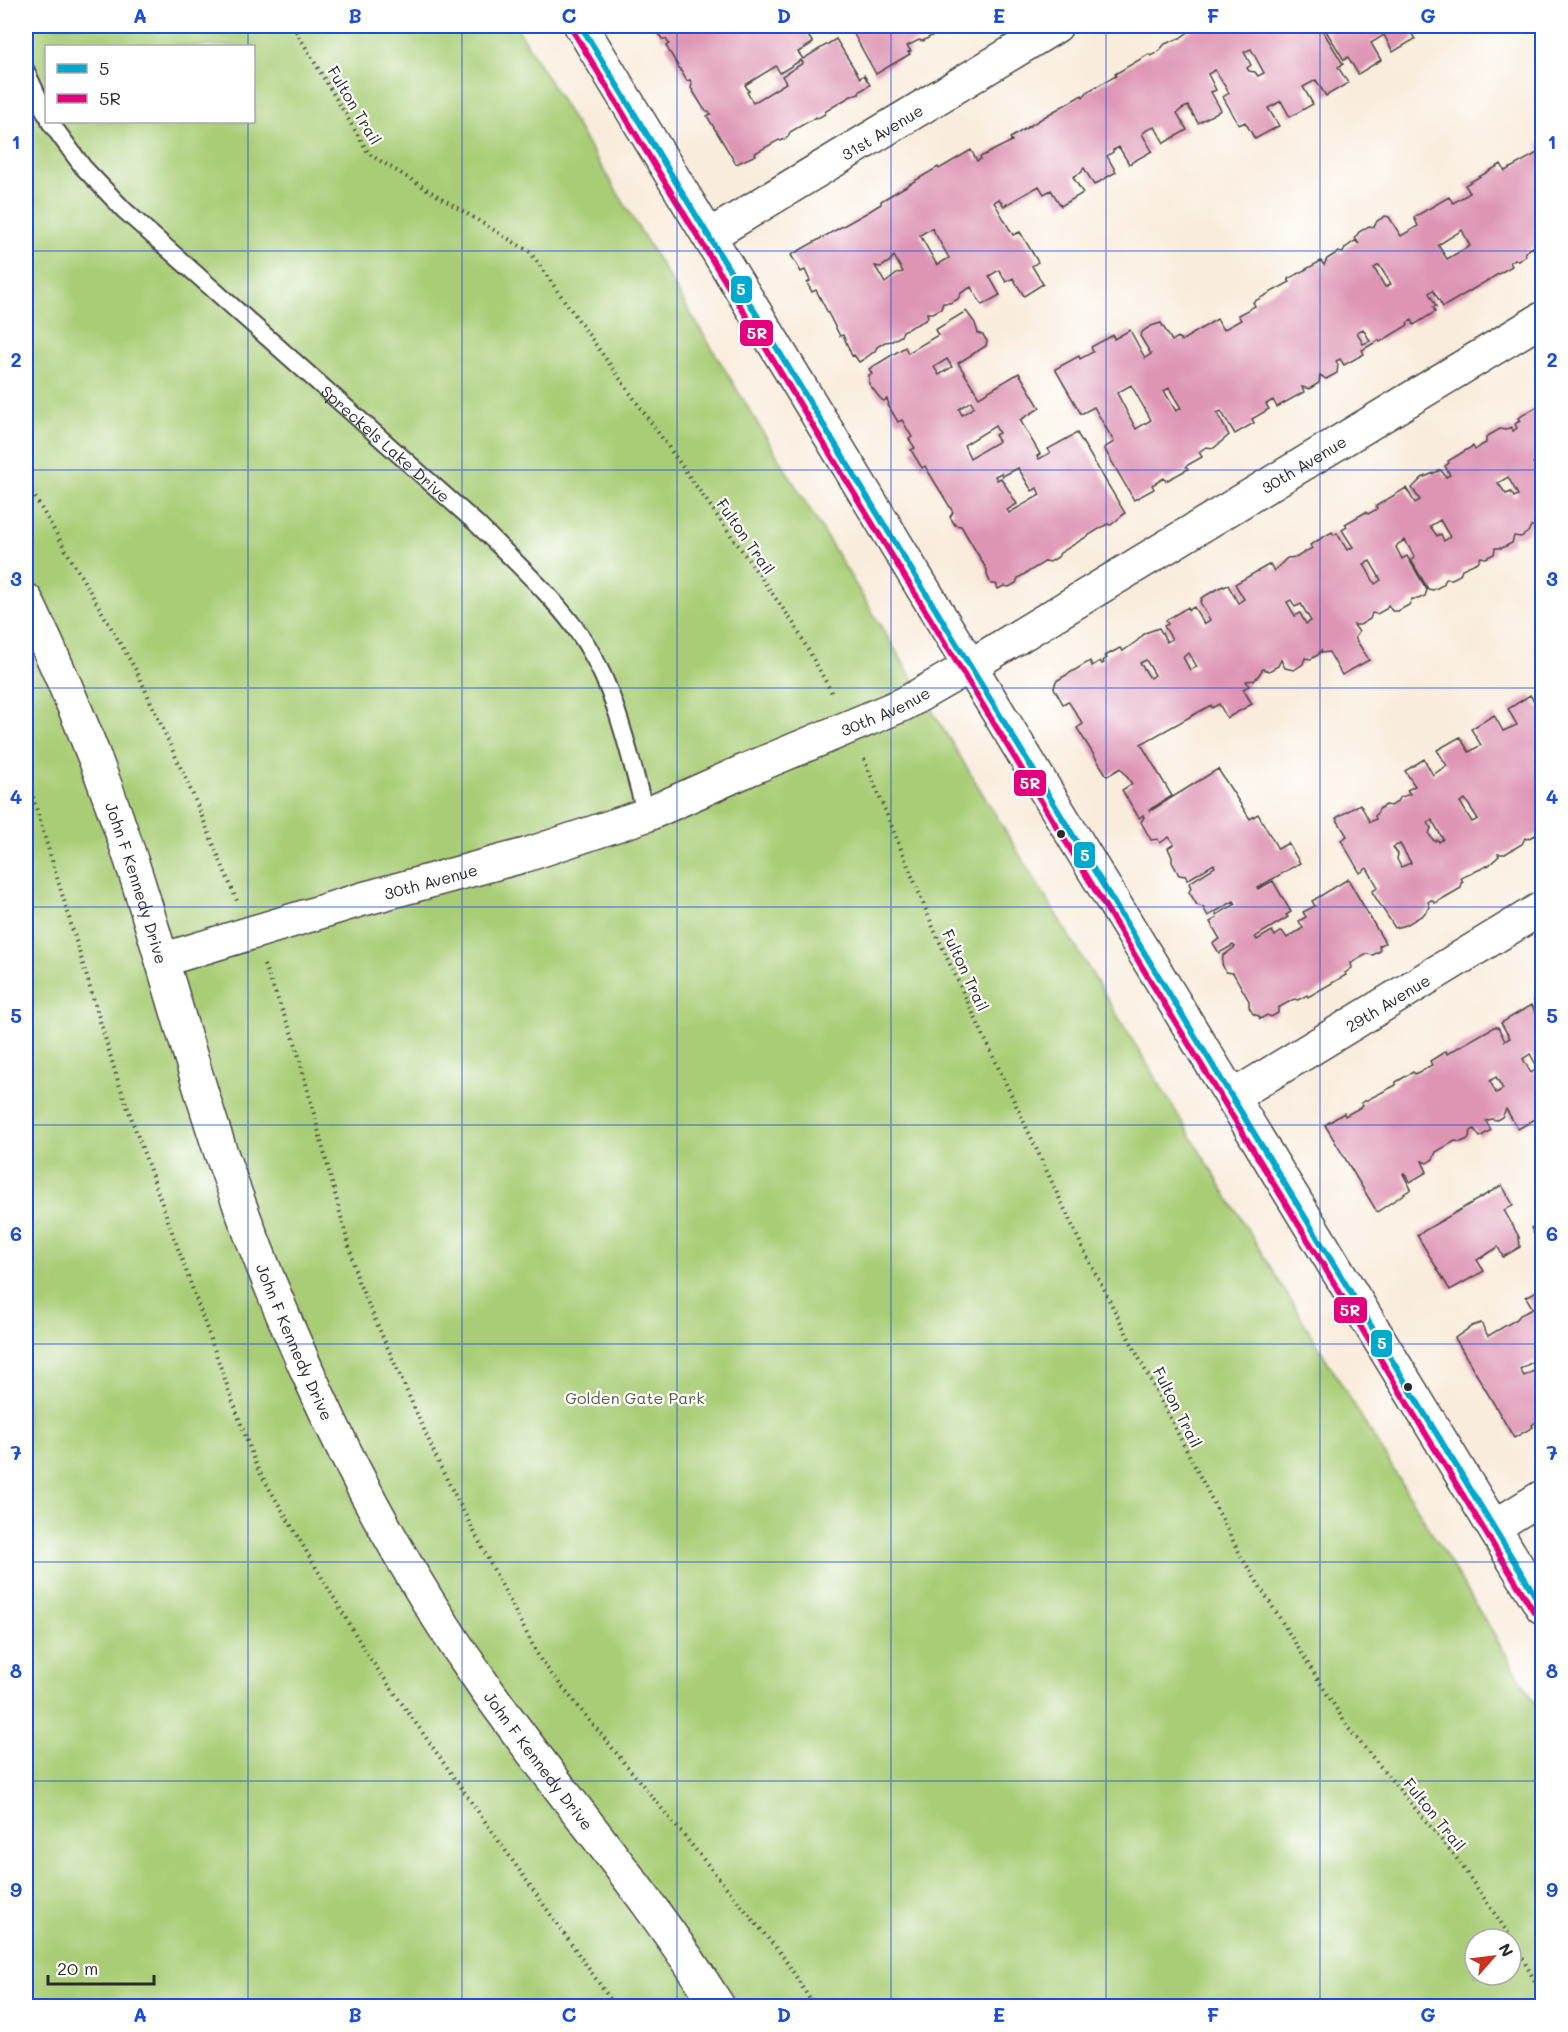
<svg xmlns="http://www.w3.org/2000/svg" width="1568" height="2032" font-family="Mali,sans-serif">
<rect width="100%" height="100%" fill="#fff"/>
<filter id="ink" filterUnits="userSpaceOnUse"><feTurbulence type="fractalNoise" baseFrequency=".0167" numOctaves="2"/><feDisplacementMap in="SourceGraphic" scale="12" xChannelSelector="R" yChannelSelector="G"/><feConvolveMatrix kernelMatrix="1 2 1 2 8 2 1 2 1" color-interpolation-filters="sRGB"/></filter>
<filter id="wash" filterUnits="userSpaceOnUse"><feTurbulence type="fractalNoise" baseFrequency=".008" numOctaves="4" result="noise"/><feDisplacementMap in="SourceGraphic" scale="24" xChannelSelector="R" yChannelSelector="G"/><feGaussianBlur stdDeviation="1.35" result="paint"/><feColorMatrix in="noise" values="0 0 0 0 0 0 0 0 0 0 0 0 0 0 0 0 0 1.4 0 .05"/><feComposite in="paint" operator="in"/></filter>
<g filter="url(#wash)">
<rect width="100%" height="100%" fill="#f9ecdc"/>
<path fill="#a9cd76" stroke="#6a7c50" stroke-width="1.5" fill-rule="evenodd" d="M26 26H516L1542 1714V2006H26ZM46 46H254V122H46ZM1475 1939H1511V1975H1475Z"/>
<g id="blocks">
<g fill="#de95b4" fill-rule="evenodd">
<path d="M654 26H783L786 30 793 26H802L813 43 798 52 803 59 836 39 860 78 864 75 870 85 860 91 859 94 851 96 826 111 825 114 818 118 816 117 790 132 788 137 781 141 779 140 755 153 756 155 736 164 707 116 711 114 704 109 691 88 692 84 690 80 687 81 666 46 669 44 666 39H662ZM801 60 803 63 782 76 786 83 753 103 747 92 749 91 745 85 776 66 780 73Z"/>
<path d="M855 26H944L938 29 937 33 923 41 919 40 907 46 911 51 908 52 910 54 876 74 851 29Z"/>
<path d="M1197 26H1320L1343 64 1338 67 1348 83 1326 96 1316 80 1303 87 1313 104 1290 117 1281 101 1274 105 1268 108 1279 126 1255 139 1245 122 1239 125 1223 97 1229 93 1215 70 1208 74 1216 90 1211 92 1221 110 1198 123 1188 106 1182 109 1177 113 1187 130 1164 143 1155 127 1147 130 1142 134 1152 151 1129 164 1119 147 1113 150V152L1107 156 1116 172 1094 185 1084 168 1082 170V172L1073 177 1083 193 1061 206 1051 190 1044 194 1039 186 1004 206 999 199 994 202 1013 235 1020 232 1038 262 1032 266 1043 284 1024 296 1013 278 1006 282 999 270 989 276 1000 295 982 305 971 287 961 293 958 299 950 303H943L941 309 933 313H927L928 317 926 320 903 331 901 336 892 341 885 342 877 347 875 351 864 359 859 362 854 355 852 356 843 335 840 336 816 290 812 292 807 283 810 281 805 270 801 272 791 255 868 212 881 204V201L938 167 939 169 971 150 977 161 981 159 980 157 1012 141 1010 138 1049 114 1082 95 1083 97 1088 91 1116 76 1115 74 1149 54 1151 56 1158 52 1165 44 1180 38ZM1251 49 1264 73 1258 76 1255 72 1249 71 1247 68 1251 65 1244 52ZM932 228 949 258 937 265 920 235ZM894 256 903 272 898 273 885 283 875 266 881 267 889 262Z"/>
<path d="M1323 26H1407L1415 39 1393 52 1384 35 1371 43 1381 60 1358 74 1348 57 1344 60Z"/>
<path d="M1542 142V246L1536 250 1533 247 1525 252 1526 256 1518 261 1515 259 1510 262 1512 266 1443 307 1433 290 1429 293 1436 306 1433 307 1435 312 1414 325 1412 320 1407 323 1408 325 1380 342 1379 340 1362 350 1364 354 1344 365 1340 359 1336 361 1338 365 1337 373 1326 379 1320 375 1319 383 1309 389 1302 387 1304 392 1277 407 1273 400 1266 404 1269 409 1252 419 1254 423 1235 434 1221 411 1217 413 1229 435 1214 448 1206 447 1199 452 1202 457 1186 466 1188 469 1166 481 1164 478 1152 485 1154 489 1134 500 1104 448 1114 442 1094 407 1081 414 1055 369 1079 356 1080 359 1093 352 1091 347 1113 335 1114 339 1130 330 1145 358 1151 354 1140 336 1143 331 1151 326 1161 323 1172 341 1178 337 1181 341 1217 319 1223 330 1241 320 1238 315 1255 306 1253 302 1290 282 1288 279 1321 261 1324 265 1327 259 1338 252 1343 253 1345 248 1355 241 1359 244 1355 238 1359 232 1369 226 1374 227 1377 221 1385 216 1389 217 1401 236 1418 226 1414 217 1449 197 1453 203 1470 193 1465 185 1501 164 1505 171 1541 151 1538 145ZM1462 230 1470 246 1447 259 1438 245ZM1379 265 1391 284 1385 287 1374 268ZM1363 329 1370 341 1363 344 1357 332ZM1131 385 1151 420 1136 429 1117 393ZM1169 388 1181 408 1176 411 1164 391Z"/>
<path d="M966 311 975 323 978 333 983 335 987 341 986 346 958 363 979 397 1019 373 1040 408 1020 420 1040 454 1037 456 1039 459 1050 453 1048 449 1077 433 1125 513 1111 525 1107 524 1060 553 1058 557 1050 562 1046 561 1018 578 1016 583 1009 587 1004 586 998 589 996 584H991L987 575V570L961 526 955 525 950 517 953 512 925 466 922 468 911 450 915 448 909 439 912 437 902 420 898 422 888 405 889 404 887 399 884 401 880 398 869 384V375L872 374 869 369 905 347 908 353 938 335 935 330ZM947 359 952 367 939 375 934 367ZM971 401 974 407 962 415 959 409ZM995 426 999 433 995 435 999 441 970 458 964 445ZM1018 468 1032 491 1037 488 1040 495 1009 513 1007 510 1017 504 1001 478 997 480 995 476 1001 473 1003 476Z"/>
<path d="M1538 406 1540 409 1542 408V470L1537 460 1533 463 1539 474 1542 472V528L1540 524 1536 526H1531L1528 532 1521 537 1514 536 1512 543 1502 548H1495L1494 554 1486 558 1481 557 1478 562 1462 569 1460 575 1452 579H1446L1443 585 1433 590 1428 589 1411 560 1415 558 1405 540 1398 544 1396 547 1402 559 1407 556 1427 590 1425 596 1418 599H1412L1409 605 1398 611H1392L1388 605 1386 609 1377 614 1372 613 1370 619 1360 625H1354L1359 632 1355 638 1369 660 1342 675 1329 652 1322 653 1321 650 1318 655 1311 659 1305 658 1303 664 1294 670 1285 668 1281 660 1278 666 1269 671 1263 669 1255 680 1246 681 1249 686 1243 689 1252 704 1227 718 1219 704 1212 708 1211 705 1141 744 1172 796 1149 810 1150 811 1218 769 1250 819 1258 814 1278 849 1288 843 1300 863 1257 888 1258 889 1273 881 1291 912 1286 915 1288 917 1255 937 1257 940 1272 931 1275 936 1282 931 1287 938 1303 928 1299 921 1306 917 1303 912 1315 906 1312 901 1348 879 1385 943 1379 946 1380 951 1373 955 1367 954 1351 963 1352 968 1345 973 1346 975 1308 997 1307 995 1298 1000 1294 999 1278 1008V1013L1271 1017 1267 1015 1260 1019 1259 1016 1253 1014 1249 1007V1001L1233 973 1226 972 1222 964 1223 956 1235 947 1233 945 1219 953 1213 943 1220 939 1210 922 1217 918 1216 915 1236 904 1234 901 1208 916 1203 907 1197 905 1189 892 1191 888 1189 883 1215 867 1214 864 1187 880 1186 876 1179 875 1172 862V857L1168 848 1174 844 1169 837 1160 843 1158 839 1151 840 1141 822 1144 817 1143 815 1139 818 1122 790 1132 784 1121 768 1107 776 1077 728 1083 724 1068 701 1063 704 1054 688 1056 681 1090 661 1092 666 1100 661 1102 664 1104 663 1103 661 1107 658 1105 656 1120 648 1123 651 1137 641 1145 633 1159 628 1167 642 1172 639 1164 626 1168 624 1166 620 1188 607 1189 610 1194 607 1204 624 1210 620 1200 602 1202 600 1201 598 1223 586 1224 587 1228 585 1238 603 1244 599 1235 584 1270 564 1274 571 1287 558 1297 557 1312 548 1310 545 1332 532 1334 535 1337 533 1347 550 1353 547 1342 530 1347 527 1345 524 1366 512 1368 514 1377 509 1376 506 1406 488 1415 503 1420 500 1412 488 1422 478 1441 470 1446 477 1450 475 1445 466 1449 463 1448 461 1473 446 1475 450 1482 445 1486 443V437L1500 429 1505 430 1511 427 1513 431 1517 428 1515 424 1520 421 1518 418ZM1508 477 1518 495 1514 497 1511 492 1506 494 1498 483ZM1440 520 1450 537 1444 541 1441 534 1437 536 1430 526ZM1370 561 1381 580 1375 584 1364 564ZM1291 600 1295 607 1301 604 1311 621 1306 624 1300 613 1295 616 1287 602ZM1189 653 1197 667 1190 670 1183 657ZM1146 660 1155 675 1150 678 1140 663Z"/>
<path d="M1530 695 1540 710 1542 709V832L1527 839 1525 838 1522 844 1505 854H1498L1499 856 1489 865 1461 878 1463 882 1461 883V888L1435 903 1431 900 1428 902 1430 907 1423 915 1406 925 1395 928 1372 892 1378 887 1367 868 1360 873 1341 840 1347 836 1336 818 1360 804 1370 822 1376 819 1375 816 1380 808 1386 805 1391 806 1396 803 1399 798 1410 794 1407 790 1415 786 1405 771 1424 759 1433 775 1440 770 1447 766 1437 750 1460 737 1469 752 1481 745 1471 729 1494 715 1503 731 1517 725 1508 709ZM1465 799 1478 819 1472 822 1460 802ZM1432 820 1443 839 1439 842 1438 840 1434 841 1429 834 1431 828 1428 823ZM1400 844 1411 863 1401 867 1397 859 1398 854 1393 847Z"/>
<path d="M1542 994V1016L1533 999Z"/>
<path d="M1531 1005 1540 1020 1542 1019V1117L1537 1118 1518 1129 1506 1109 1502 1117 1497 1120 1491 1119 1486 1121 1491 1130 1480 1137 1474 1129 1471 1131 1468 1139 1461 1142 1455 1141 1436 1152 1433 1159 1427 1163 1422 1161 1427 1172 1410 1182 1404 1173 1403 1174 1411 1189 1377 1212 1325 1125 1344 1113 1345 1116 1363 1106 1361 1103 1396 1085V1082L1413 1072 1415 1074 1432 1065 1430 1061 1446 1051 1447 1054 1494 1027H1498L1505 1041 1510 1038 1501 1023ZM1530 1054 1538 1068 1531 1073 1523 1059ZM1496 1077 1503 1089 1496 1093 1490 1081Z"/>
<path d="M1502 1185 1513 1205 1504 1210 1519 1237 1520 1247 1503 1257 1498 1247 1477 1260 1484 1271 1450 1290 1417 1235Z"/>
<path d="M1542 1221V1249L1531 1228Z"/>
<path d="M1542 1288V1418L1532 1425 1533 1427 1514 1438 1455 1338 1472 1326 1481 1323 1488 1336 1517 1319 1520 1315 1533 1309 1526 1297ZM1534 1361 1538 1369 1524 1376 1520 1369Z"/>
</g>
</g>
</g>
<g filter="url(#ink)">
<use href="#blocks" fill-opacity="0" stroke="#4a4846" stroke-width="1.5"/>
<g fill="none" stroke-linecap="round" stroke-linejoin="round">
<defs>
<g id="lane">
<path d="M26 71 46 114"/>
<path id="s1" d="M50 122 83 167 124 210 477 524C513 560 562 604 588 647 618 697 630 759 646 815"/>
</g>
<g id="street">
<path id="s2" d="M709 236 1056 26"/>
<path id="s3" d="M970 666 1542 319"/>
<path id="s4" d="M1232 1097 1542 908"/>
<path d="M1494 1527 1542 1497"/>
</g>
<g id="secondary">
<path d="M581 26 1542 1607"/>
<path id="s5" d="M26 600C69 688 105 779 135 872 165 966 190 1061 221 1153 248 1231 278 1307 312 1382 360 1489 416 1590 484 1686 560 1794 648 1894 718 2006"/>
<path id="s6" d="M162 960 363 899 526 855 646 815 749 769 904 704 970 666"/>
</g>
</defs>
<use href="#lane" stroke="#4a4846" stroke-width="20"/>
<use href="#street" stroke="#4a4846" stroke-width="36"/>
<use href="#secondary" stroke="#4a4846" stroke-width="36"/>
<g stroke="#4a4846" stroke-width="4" stroke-dasharray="1.5 4.5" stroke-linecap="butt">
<path d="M293 26 369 154 530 252 794 624 833 695"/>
<path d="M26 482 137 672 193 795 237 901"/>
<path d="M864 759 935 932 1086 1255 1242 1558 1349 1729 1455 1856 1512 1939 1542 1994"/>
<path d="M26 774 118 1081 256 1466 367 1654 615 2006"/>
<path d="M264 965 295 1042 358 1281 441 1468 541 1661 785 1959 814 2006"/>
</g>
<use href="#lane" stroke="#fff" stroke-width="16"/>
<use href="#street" stroke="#fff" stroke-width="33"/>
<use href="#secondary" stroke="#fff" stroke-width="33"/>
<defs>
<path id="bus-1" d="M581 26 1542 1607"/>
<path id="bus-2" d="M573 31 1534 1612"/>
</defs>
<use href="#bus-1" stroke="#fff" stroke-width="10"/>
<use href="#bus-2" stroke="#fff" stroke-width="10"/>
<use href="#bus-1" stroke="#00a9ce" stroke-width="6"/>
<use href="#bus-2" stroke="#e5007d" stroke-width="6"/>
</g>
</g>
<path fill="none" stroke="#1d4ed8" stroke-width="1.5" stroke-opacity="0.55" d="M248 26V46M462 26V2006M677 26V2006M891 26V2006M1106 26V2006M1320 26V2006M248 122V2006M26 251H1542M26 470H1542M26 688H1542M26 907H1542M26 1125H1542M26 1344H1542M26 1562H1542M26 1781H1542"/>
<g fill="#2b2b2b" stroke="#fff" stroke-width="2">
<circle cx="1061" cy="834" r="5"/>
<circle cx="1408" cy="1387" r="5"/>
</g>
<g text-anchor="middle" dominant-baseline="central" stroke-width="4.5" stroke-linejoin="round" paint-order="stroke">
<g font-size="16" fill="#2b2b2b" stroke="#fff">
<text transform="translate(355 105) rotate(59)">Fulton Trail</text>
<text stroke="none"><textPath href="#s2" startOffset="202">31st Avenue</textPath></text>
<text stroke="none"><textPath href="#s1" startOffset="466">Spreckels Lake Drive</textPath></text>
<text stroke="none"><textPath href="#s3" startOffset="390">30th Avenue</textPath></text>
<text transform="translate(746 536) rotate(55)">Fulton Trail</text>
<text stroke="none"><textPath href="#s6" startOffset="766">30th Avenue</textPath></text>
<text stroke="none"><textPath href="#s6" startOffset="280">30th Avenue</textPath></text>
<text stroke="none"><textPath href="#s5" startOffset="304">John F Kennedy Drive</textPath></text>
<text transform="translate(966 970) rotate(65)">Fulton Trail</text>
<text stroke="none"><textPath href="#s4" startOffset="182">29th Avenue</textPath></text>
<text stroke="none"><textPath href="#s5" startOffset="790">John F Kennedy Drive</textPath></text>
<text transform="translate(1178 1407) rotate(63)">Fulton Trail</text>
<text stroke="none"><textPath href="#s5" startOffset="1276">John F Kennedy Drive</textPath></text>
<text transform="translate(1435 1814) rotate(51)">Fulton Trail</text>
</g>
<g font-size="16" fill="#515c42" stroke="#fff">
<text x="635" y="1397">Golden Gate Park</text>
</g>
</g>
<g stroke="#fff" stroke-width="2">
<rect x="730" y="275" width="23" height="29" rx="6" fill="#00a9ce"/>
<rect x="739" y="319" width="35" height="28" rx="6" fill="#e5007d"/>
<rect x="1013" y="769" width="34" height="28" rx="6" fill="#e5007d"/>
<rect x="1073" y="841" width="23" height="28" rx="6" fill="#00a9ce"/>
<rect x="1333" y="1296" width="35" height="28" rx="6" fill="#e5007d"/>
<rect x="1370" y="1329" width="23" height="29" rx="6" fill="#00a9ce"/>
</g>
<g font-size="16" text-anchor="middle" font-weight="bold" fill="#fff">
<text x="741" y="295">5</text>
<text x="757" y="339">5R</text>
<text x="1030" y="789">5R</text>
<text x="1085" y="861">5</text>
<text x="1350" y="1316">5R</text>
<text x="1382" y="1349">5</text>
</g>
<rect width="1568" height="2032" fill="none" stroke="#fff" stroke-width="66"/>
<rect x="45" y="45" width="210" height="78" fill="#ffffff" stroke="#aaaaaa" stroke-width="1.5"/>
<rect x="57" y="64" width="30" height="9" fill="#00a9ce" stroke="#aaaaaa" stroke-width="1.5"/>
<text x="99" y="75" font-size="18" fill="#2b2b2b">5</text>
<rect x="57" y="94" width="30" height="9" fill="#e5007d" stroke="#aaaaaa" stroke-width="1.5"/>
<text x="99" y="105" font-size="18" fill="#2b2b2b">5R</text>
<g transform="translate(1493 1957) rotate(62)"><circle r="28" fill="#ffffff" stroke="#aaaaaa" stroke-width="1.5"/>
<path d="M0-4.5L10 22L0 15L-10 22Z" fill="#c8321e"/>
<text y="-9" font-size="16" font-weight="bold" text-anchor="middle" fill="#2b2b2b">N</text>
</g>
<path d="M48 1975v9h106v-9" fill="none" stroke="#2b2b2b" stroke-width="3"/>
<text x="57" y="1975" font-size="18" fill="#2b2b2b" stroke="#ffffff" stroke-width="4.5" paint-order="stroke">20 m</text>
<rect x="33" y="33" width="1502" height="1966" fill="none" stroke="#1d4ed8" stroke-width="2"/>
<g font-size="20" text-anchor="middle" font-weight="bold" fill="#1d4ed8">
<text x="140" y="23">A</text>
<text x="355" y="23">B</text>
<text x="569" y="23">C</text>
<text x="784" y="23">D</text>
<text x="999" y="23">E</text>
<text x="1213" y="23">F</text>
<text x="1428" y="23">G</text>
<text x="16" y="149">1</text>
<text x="1552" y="149">1</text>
<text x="16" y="367">2</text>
<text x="1552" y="367">2</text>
<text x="16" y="586">3</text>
<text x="1552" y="586">3</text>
<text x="16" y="804">4</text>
<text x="1552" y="804">4</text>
<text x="16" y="1023">5</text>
<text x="1552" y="1023">5</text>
<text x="16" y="1241">6</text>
<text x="1552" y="1241">6</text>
<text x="16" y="1460">7</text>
<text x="1552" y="1460">7</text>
<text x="16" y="1678">8</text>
<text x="1552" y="1678">8</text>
<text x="16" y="1897">9</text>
<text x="1552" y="1897">9</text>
<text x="140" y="2022">A</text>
<text x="355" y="2022">B</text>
<text x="569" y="2022">C</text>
<text x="784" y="2022">D</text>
<text x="999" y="2022">E</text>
<text x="1213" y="2022">F</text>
<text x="1428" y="2022">G</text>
</g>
</svg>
